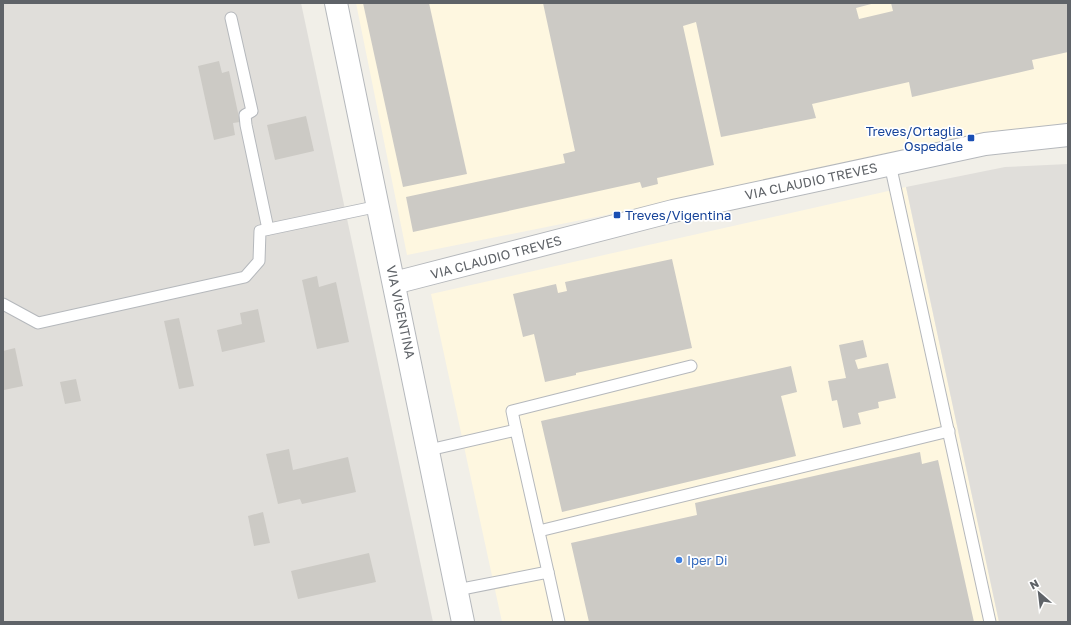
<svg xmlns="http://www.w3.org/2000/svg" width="1071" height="625" font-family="'Golos Text',sans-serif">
<rect width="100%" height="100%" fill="#f1efe8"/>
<g fill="#fef7e0">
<path d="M356 3H1068V122L407 255Z"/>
<path d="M906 187 999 622H502L431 294Z"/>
</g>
<g fill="#e0deda">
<path d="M3 3H301L433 622H3Z"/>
<path d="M1068 164V622H999L906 187 1005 167Z"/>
</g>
<g fill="#cccac5">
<path d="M363 3H429L467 174 403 187Z"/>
<path d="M543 3H875L856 8 859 19 893 11 891 3H1068V52L1032 60 1034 69 912 97 909 82 812 104 816 118 721 137 696 22 683 26 714 165 657 178 658 184 642 188 640 182 413 232 406 197 565 163 563 154 575 151Z"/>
<path d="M219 61 222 73 229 71 240 122 233 123 235 135 214 140 198 66Z"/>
<path d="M306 116 314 151 275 160 267 125Z"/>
<path d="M672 259 692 348 576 373V375L545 382 534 334 523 337 513 294 556 284 558 293 567 291 565 282Z"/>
<path d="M317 276 319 287 336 282 349 342 317 349 302 280Z"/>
<path d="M258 309 265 342 222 352 217 330 242 324 240 313Z"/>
<path d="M179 318 194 386 179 389 164 321Z"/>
<path d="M863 340 867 357 855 360 858 369 888 363 896 398 878 402 879 408 858 413 861 424 843 428 837 400 832 401 828 381 846 378 839 345Z"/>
<path d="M15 348 23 386 4 390 3 351Z"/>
<path d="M791 366 797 392 781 396 796 456 562 512 541 421Z"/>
<path d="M76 379 81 401 65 404 60 382Z"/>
<path d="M289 449 293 470 348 457 356 492 302 504 300 499 278 504 266 454Z"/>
<path d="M920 452 922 464 938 460 974 622H589L571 543 697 515 695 503Z"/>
<path d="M263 512 270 543 254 546 248 516Z"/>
<path d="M369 553 376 582 298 599 291 571Z"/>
</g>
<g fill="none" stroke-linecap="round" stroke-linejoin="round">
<defs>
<g id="service">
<path d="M231 18 252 111 245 115 246 125 268 229"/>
<path d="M890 164 990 622"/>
<path d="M3 304 38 323 245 277 259 261 260 231 379 206"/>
<path d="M516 430 512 411 691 366"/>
<path d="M429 450 516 430 548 572"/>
<path d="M539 531 949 431"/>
<path d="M457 590 548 572 559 622"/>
</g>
<path id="minor" d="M394 283 673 211 985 144 1068 135"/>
<path id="tertiary" d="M336 3 463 622"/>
</defs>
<use href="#service" stroke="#b5b8bc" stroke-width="13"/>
<use href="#minor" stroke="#b5b8bc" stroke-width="24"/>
<use href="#tertiary" stroke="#b5b8bc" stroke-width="24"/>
<use href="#service" stroke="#fff" stroke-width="11"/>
<use href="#minor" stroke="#fff" stroke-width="22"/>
<use href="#tertiary" stroke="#fff" stroke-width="22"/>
</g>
<g fill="#1a4fb4" stroke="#fff" stroke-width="1.5">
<rect x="967" y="134" width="8" height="8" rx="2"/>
<rect x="613" y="211" width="8" height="8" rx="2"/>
</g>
<circle fill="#3f7fe0" stroke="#fff" stroke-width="1.5" cx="679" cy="560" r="4"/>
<g text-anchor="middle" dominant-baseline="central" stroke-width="3.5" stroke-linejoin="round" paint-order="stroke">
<g font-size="13" fill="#164399" stroke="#fff" text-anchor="end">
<text x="963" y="131">Treves/Ortaglia<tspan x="963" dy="15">Ospedale</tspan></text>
<text x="625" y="215" text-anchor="start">Treves/Vigentina</text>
</g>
<g font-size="13" fill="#5f6368" stroke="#fff">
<text transform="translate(811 181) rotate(-12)">VIA CLAUDIO TREVES</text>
<text transform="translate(496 257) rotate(-15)">VIA CLAUDIO TREVES</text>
<text transform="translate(401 312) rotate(78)">VIA VIGENTINA</text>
</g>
<g font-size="13" fill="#366cbe" stroke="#fff" text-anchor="start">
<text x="687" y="560">Iper Di</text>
</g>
</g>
<rect width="1071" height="625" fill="none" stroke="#5f6368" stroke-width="8"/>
<g transform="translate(1039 593) rotate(332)" stroke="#ffffff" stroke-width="3" paint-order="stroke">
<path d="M0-3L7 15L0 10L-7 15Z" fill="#5f6368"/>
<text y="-6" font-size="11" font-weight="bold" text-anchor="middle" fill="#5f6368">N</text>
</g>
</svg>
